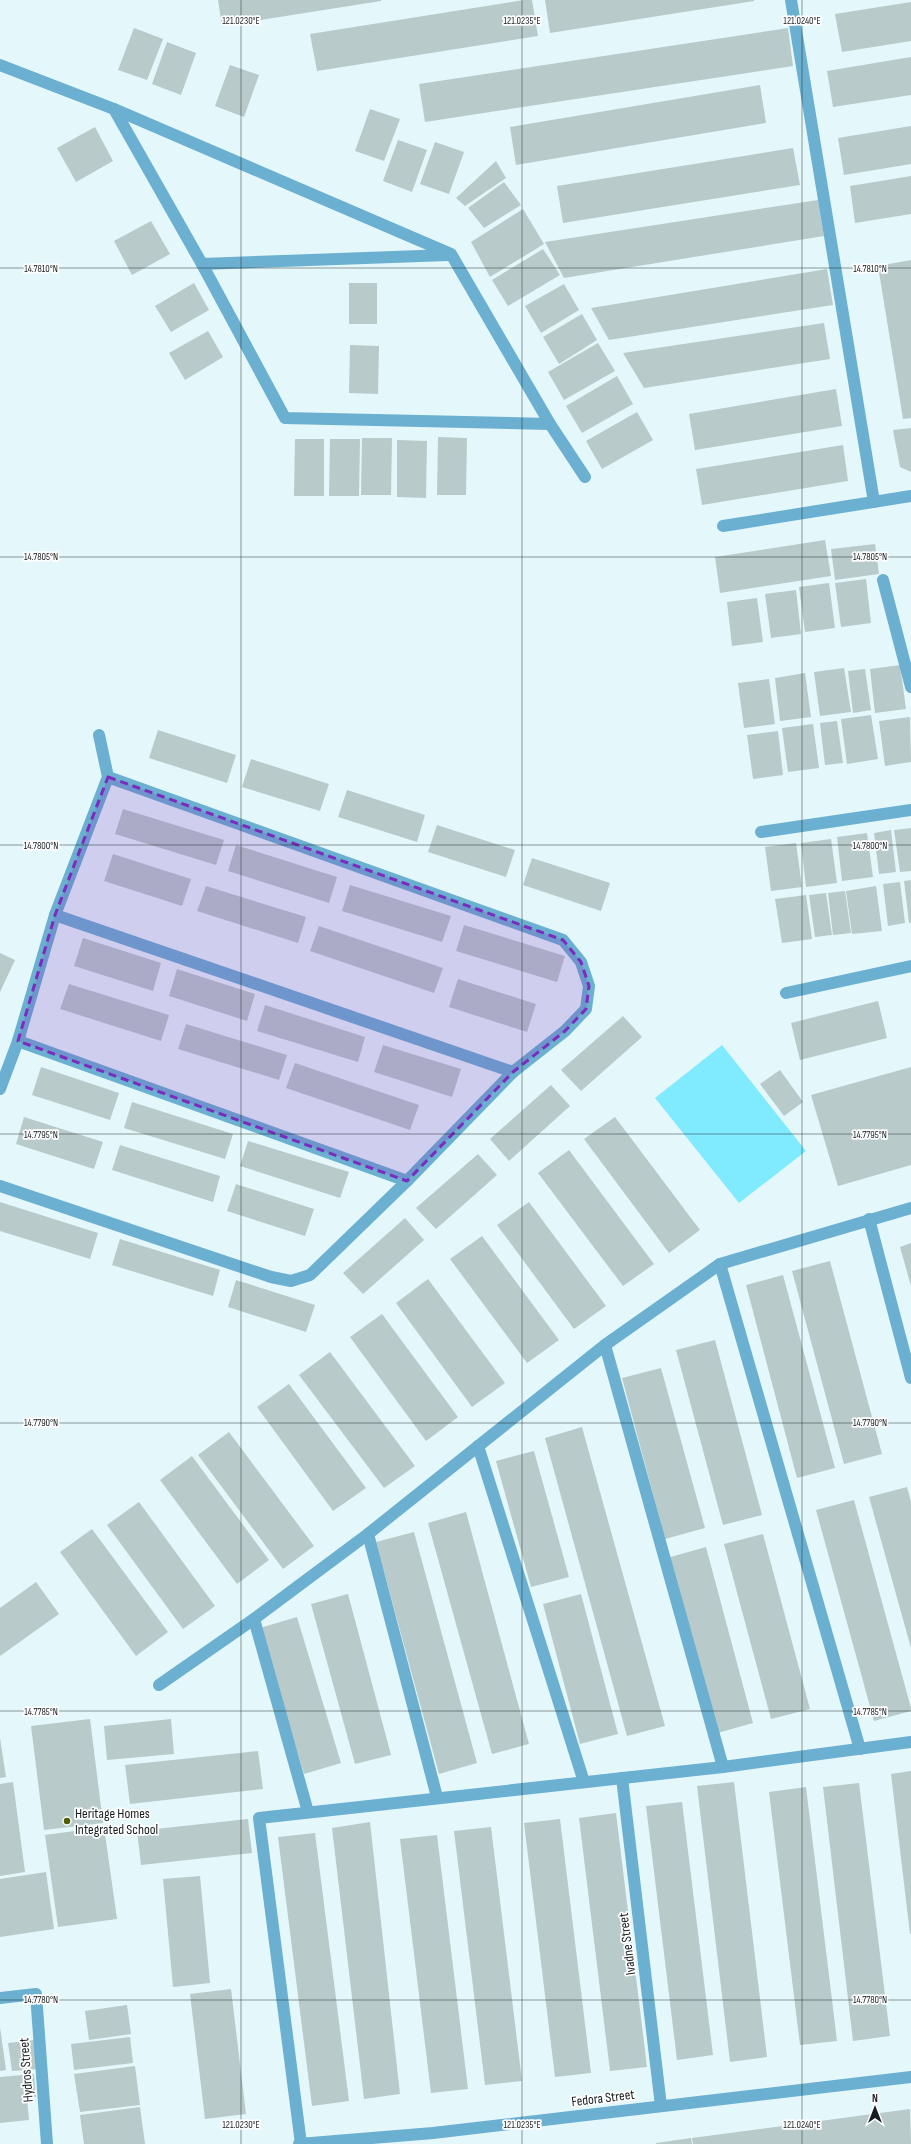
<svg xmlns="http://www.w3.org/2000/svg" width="911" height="2144" font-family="'Sofia Sans Condensed',sans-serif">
<rect width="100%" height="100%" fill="#e4f7fb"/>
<path fill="#80eafe" d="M722 1045 806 1151 739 1203 655 1098Z"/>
<g fill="#b8cbca">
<path d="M218 0H381V1L222 26Z"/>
<path d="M524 0H532L538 36 317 71 310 34Z"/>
<path d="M545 0H754V1L550 33Z"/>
<path d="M911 2V41L842 52 835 14Z"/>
<path d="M134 28 163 39 147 80 118 70Z"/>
<path d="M788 28 793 66 425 122 419 84Z"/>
<path d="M167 42 196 53 181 95 152 84Z"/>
<path d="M911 57V95L833 107 827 71Z"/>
<path d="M230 65 259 75 244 117 215 106Z"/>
<path d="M760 85 766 123 516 165 510 127Z"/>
<path d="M370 109 400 119 384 161 355 151Z"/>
<path d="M911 126V164L844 175 838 138Z"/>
<path d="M95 127 113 161 76 182 57 148Z"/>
<path d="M398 140 427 150 412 192 383 181Z"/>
<path d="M435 142 464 152 449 194 420 184Z"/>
<path d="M793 148 800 185 563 223 557 186Z"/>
<path d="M496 161 506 178 465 206 456 198Z"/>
<path d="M911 176V214L855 223 850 186Z"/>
<path d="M504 182 521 205 484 228 468 208Z"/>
<path d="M818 200 824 236 564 278 545 242Z"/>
<path d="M523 209 544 244 490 277 471 242Z"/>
<path d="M151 221 170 254 132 275 114 241Z"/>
<path d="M543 249 560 275 508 306 492 280Z"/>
<path d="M911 260V418L903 419 878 266Z"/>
<path d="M827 269 833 305 609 340 591 308Z"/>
<path d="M194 283 209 310 171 332 155 306Z"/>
<rect x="349" y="283" width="28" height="41"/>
<path d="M564 284 579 310 541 333 525 306Z"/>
<path d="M582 314 597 340 559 364 543 337Z"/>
<path d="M824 323 830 359 644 388 623 353Z"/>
<path d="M208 331 223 357 185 380 169 353Z"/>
<path d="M598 343 615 371 564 400 548 372Z"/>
<path d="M350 345 379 346 378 394 349 393Z"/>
<path d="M617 376 633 404 582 433 566 406Z"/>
<path d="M836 389 842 426 695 450 689 414Z"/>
<path d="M637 412 653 440 602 469 586 441Z"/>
<path d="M911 428V472L900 467 893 430Z"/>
<path d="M438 437 467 438 466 495H437Z"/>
<path d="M362 438H392L391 495H361Z"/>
<path d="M295 439H324V496H294Z"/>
<path d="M330 439H360L359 496H329Z"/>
<path d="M397 440 427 441 426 498 397 497Z"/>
<path d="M843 445 848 481 702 505 696 469Z"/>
<path d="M825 540 831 576 720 593 715 557Z"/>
<path d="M875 544 879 574 835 580 831 549Z"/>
<path d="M866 579 871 623 841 627 835 583Z"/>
<path d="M829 583 835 628 805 632 799 587Z"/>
<path d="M796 590 801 634 771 638 765 594Z"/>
<path d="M757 598 763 642 732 646 727 602Z"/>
<path d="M900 665 906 709 875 713 870 669Z"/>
<path d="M844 668 851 712 820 716 814 672Z"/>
<path d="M865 669 871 710 853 713 848 671Z"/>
<path d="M805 673 811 717 780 721 775 678Z"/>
<path d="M769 679 775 724 744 728 738 683Z"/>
<path d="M871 715 878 759 847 764 841 719Z"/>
<path d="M910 717 911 762 885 766 879 721Z"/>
<path d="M837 721 843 763 825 765 820 723Z"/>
<path d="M813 724 819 768 788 772 782 728Z"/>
<path d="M158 730 236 755 227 783 149 758Z"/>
<path d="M778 731 783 775 753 779 747 735Z"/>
<path d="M251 759 329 784 320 811 242 787Z"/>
<path d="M347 790 425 815 417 842 338 817Z"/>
<path d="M123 809 224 840 216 865 115 834Z"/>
<path d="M437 825 515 850 506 877 428 852Z"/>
<path d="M911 828V871L900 872 894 830Z"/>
<path d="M891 830 896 872 879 874 874 833Z"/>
<path d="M867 833 873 877 842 881 837 837Z"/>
<path d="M831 839 837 883 806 887 801 843Z"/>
<path d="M796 843 802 887 771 891 765 847Z"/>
<path d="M236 845 337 877 329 903 228 871Z"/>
<path d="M113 854 191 879 182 906 104 881Z"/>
<path d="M532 858 610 883 601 911 523 885Z"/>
<path d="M911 880V923H909L904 881Z"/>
<path d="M900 882 905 923 888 926 883 884Z"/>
<path d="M350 885 451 916 442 942 342 911Z"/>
<path d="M206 886 306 917 298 943 197 911Z"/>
<path d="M876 886 882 931 852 934 846 891Z"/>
<path d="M845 891 851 933 833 935 828 893Z"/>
<path d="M826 893 832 935 815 937 809 895Z"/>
<path d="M806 895 812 939 782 943 775 899Z"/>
<path d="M464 925 565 956 557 982 456 951Z"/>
<path d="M319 926 443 968 434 993 310 951Z"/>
<path d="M83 938 161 963 153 991 74 966Z"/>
<path d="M0 953 15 960 0 992Z"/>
<path d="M177 969 255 994 247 1021 169 996Z"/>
<path d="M458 979 536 1004 527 1032 449 1007Z"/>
<path d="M69 984 169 1015 161 1041 60 1009Z"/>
<path d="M878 1001 887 1038 800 1060 791 1023Z"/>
<path d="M265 1005 365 1037 358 1062 257 1031Z"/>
<path d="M623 1016 642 1037 581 1091 561 1070Z"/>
<path d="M186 1024 287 1055 279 1080 178 1049Z"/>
<path d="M383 1045 461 1069 452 1097 374 1072Z"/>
<path d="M295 1063 419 1105 410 1130 286 1088Z"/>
<path d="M41 1067 119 1093 110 1120 32 1095Z"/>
<path d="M911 1067V1165L838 1186 811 1095Z"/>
<path d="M780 1070 803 1102 784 1116 760 1084Z"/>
<path d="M551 1085 570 1106 509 1161 490 1139Z"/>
<path d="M132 1102 233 1134 225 1159 124 1128Z"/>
<path d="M24 1117 103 1142 94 1169 16 1144Z"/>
<path d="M615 1117 700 1230 669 1253 584 1139Z"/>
<path d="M248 1141 349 1172 340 1198 240 1166Z"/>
<path d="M120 1145 220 1176 213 1202 112 1170Z"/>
<path d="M569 1150 654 1264 623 1286 538 1173Z"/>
<path d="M478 1154 497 1175 436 1229 416 1208Z"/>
<path d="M236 1184 314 1209 305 1236 227 1211Z"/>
<path d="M0 1202 98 1233 90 1259 0 1231Z"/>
<path d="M529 1202 606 1306 574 1329 497 1225Z"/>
<path d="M405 1218 424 1240 363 1294 343 1273Z"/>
<path d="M482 1236 559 1340 527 1363 450 1259Z"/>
<path d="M120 1239 220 1270 213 1296 112 1265Z"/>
<path d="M911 1243V1286L900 1247Z"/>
<path d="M830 1261 882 1454 844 1464 792 1271Z"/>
<path d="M783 1275 835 1468 797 1478 746 1285Z"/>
<path d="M428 1279 505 1383 472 1407 396 1303Z"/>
<path d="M236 1280 315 1305 306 1332 228 1307Z"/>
<path d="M382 1314 458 1417 426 1441 350 1337Z"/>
<path d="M715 1340 762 1515 723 1525 676 1350Z"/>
<path d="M330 1352 415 1466 384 1488 299 1375Z"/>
<path d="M661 1368 705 1528 665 1539 622 1378Z"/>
<path d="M289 1384 366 1488 333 1511 257 1407Z"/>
<path d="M582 1427 665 1726 627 1736 545 1438Z"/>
<path d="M229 1432 314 1546 283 1569 198 1455Z"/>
<path d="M534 1451 569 1577 531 1587 496 1461Z"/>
<path d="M192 1456 269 1560 237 1584 160 1480Z"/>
<path d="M907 1487 911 1502V1648L869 1497Z"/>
<path d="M854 1500 911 1708V1711L874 1721 816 1510Z"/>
<path d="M139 1502 215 1606 183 1629 107 1525Z"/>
<path d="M466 1512 529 1744 492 1754 428 1523Z"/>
<path d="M92 1529 168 1632 136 1656 60 1552Z"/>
<path d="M414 1532 477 1763 439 1774 376 1542Z"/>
<path d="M763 1534 810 1709 771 1719 724 1544Z"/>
<path d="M706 1547 753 1723 714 1734 667 1558Z"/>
<path d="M36 1582 59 1614 0 1656V1608Z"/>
<path d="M348 1594 391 1755 355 1764 311 1604Z"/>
<path d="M581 1594 618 1734 580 1744 543 1604Z"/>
<path d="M297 1617 341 1763 304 1774 260 1628Z"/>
<path d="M90 1719 103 1823 44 1830 31 1726Z"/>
<path d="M171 1719 174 1754 107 1760 104 1726Z"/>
<path d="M0 1738 6 1777 0 1778Z"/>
<path d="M258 1751 263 1789 130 1804 125 1765Z"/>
<path d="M911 1771V1934H910L891 1774Z"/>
<path d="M13 1782 25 1872 0 1876V1784Z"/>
<path d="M734 1782 767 2057 730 2062 697 1786Z"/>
<path d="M859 1783 890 2036 853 2041 823 1787Z"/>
<path d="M806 1787 837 2041 800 2045 769 1792Z"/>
<path d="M682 1802 713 2055 677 2060 646 1806Z"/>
<path d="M616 1813 647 2067 610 2071 579 1818Z"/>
<path d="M248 1819 252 1853 141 1865 137 1831Z"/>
<path d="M560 1819 591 2073 555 2077 524 1823Z"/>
<path d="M370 1822 400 2094 364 2099 332 1828Z"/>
<path d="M104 1827 117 1919 58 1927 45 1835Z"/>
<path d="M491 1827 522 2081 485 2085 454 1831Z"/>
<path d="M315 1833 349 2101 312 2106 278 1837Z"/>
<path d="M437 1835 468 2089 431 2093 400 1839Z"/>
<path d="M46 1872 54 1929 0 1937V1879Z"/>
<path d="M200 1876 210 1983 173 1987 163 1879Z"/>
<path d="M231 1989 246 2114 205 2119 190 1994Z"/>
<path d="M127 2005 131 2034 89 2040 85 2011Z"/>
<path d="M0 2027 6 2070 0 2071Z"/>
<path d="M130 2037 133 2063 74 2070 71 2044Z"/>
<path d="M35 2040 39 2069 12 2071 8 2043Z"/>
<path d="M135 2066 140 2105 80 2112 74 2074Z"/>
<path d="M34 2074 36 2097H27L29 2120 0 2123V2077Z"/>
<path d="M140 2107 145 2144H84L80 2115Z"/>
<path d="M910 2109 911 2144H693L692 2138Z"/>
<path d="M691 2138 692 2144H656V2143Z"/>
</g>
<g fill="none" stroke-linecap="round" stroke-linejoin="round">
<g stroke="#6bb0d0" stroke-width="12">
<path d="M791 0 874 502"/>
<path d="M0 65 114 109 451 254 550 424 585 477"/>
<path d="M114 109 202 264 285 418 550 424"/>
<path d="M202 264 448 255"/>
<path d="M723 526 911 496"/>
<path d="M883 580 911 687"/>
<path d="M761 832 911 810"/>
<path d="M55 915 513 1072"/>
<path d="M786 993 911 966"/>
<path d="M18 1041 407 1181"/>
<path d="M0 1089 18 1041 55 915 108 777 99 735"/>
<path d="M0 1186 271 1277 291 1281 310 1275 407 1181 513 1072 565 1031 586 1009 589 986 581 962 563 940 108 777"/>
<path d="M869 1219 911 1378"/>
<path d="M720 1264 860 1749"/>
<path d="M605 1345 723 1767"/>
<path d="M478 1446 584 1782"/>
<path d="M368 1534 437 1797"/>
<path d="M254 1619 308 1812"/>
<path d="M159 1685 254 1619 368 1534 605 1345 720 1264 911 1208"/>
<path d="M622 1778 661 2106"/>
<path d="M0 1998 36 1994 47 2144"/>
<path d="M299 2144 433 2133 911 2077"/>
<path d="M301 2144 259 1818 723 1767 911 1742"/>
</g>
</g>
<path fill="#7b2cbf" fill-opacity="0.2" stroke="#7b2cbf" stroke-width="3" stroke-dasharray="8 5" stroke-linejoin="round" d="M108 777 563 940 581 962 589 986 586 1009 565 1031 513 1072 407 1181 18 1041 55 915Z"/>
<path fill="none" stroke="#181e20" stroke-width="1" stroke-opacity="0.45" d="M241 0V2144M522 0V2144M802 0V2144M0 268H911M0 557H911M0 845H911M0 1134H911M0 1423H911M0 1711H911M0 2000H911"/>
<circle fill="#505f01" stroke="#fff" stroke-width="1.5" cx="67" cy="1821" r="4"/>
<g text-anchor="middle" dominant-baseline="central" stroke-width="3.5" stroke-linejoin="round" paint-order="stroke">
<g font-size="14" fill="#181e20" stroke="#fff" text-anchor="start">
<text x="75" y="1813">Heritage Homes<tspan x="75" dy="16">Integrated School</tspan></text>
</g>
<g font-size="14" fill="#181e20" stroke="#fff">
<text transform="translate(627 1944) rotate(-97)">Ivadne Street</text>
<text transform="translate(26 2070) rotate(-94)">Hydros Street</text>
<text transform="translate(603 2098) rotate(-7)">Fedora Street</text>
</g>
</g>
<g font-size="10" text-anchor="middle" fill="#181e20" stroke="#fff" stroke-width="3.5" stroke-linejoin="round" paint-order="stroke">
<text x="241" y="24">121.0230°E</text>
<text x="522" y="24">121.0235°E</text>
<text x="802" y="24">121.0240°E</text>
<text x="41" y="272">14.7810°N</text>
<text x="870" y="272">14.7810°N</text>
<text x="41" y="560">14.7805°N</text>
<text x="870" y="560">14.7805°N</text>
<text x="41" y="849">14.7800°N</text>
<text x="870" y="849">14.7800°N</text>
<text x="41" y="1138">14.7795°N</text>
<text x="870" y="1138">14.7795°N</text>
<text x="41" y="1426">14.7790°N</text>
<text x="870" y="1426">14.7790°N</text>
<text x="41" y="1715">14.7785°N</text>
<text x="870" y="1715">14.7785°N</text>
<text x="41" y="2003">14.7780°N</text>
<text x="870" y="2003">14.7780°N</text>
<text x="241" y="2128">121.0230°E</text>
<text x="522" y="2128">121.0235°E</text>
<text x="802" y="2128">121.0240°E</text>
</g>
<g transform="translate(875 2108)" stroke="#ffffff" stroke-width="3" paint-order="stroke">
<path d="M0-3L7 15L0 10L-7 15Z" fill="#181e20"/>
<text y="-6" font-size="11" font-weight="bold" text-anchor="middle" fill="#181e20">N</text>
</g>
</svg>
